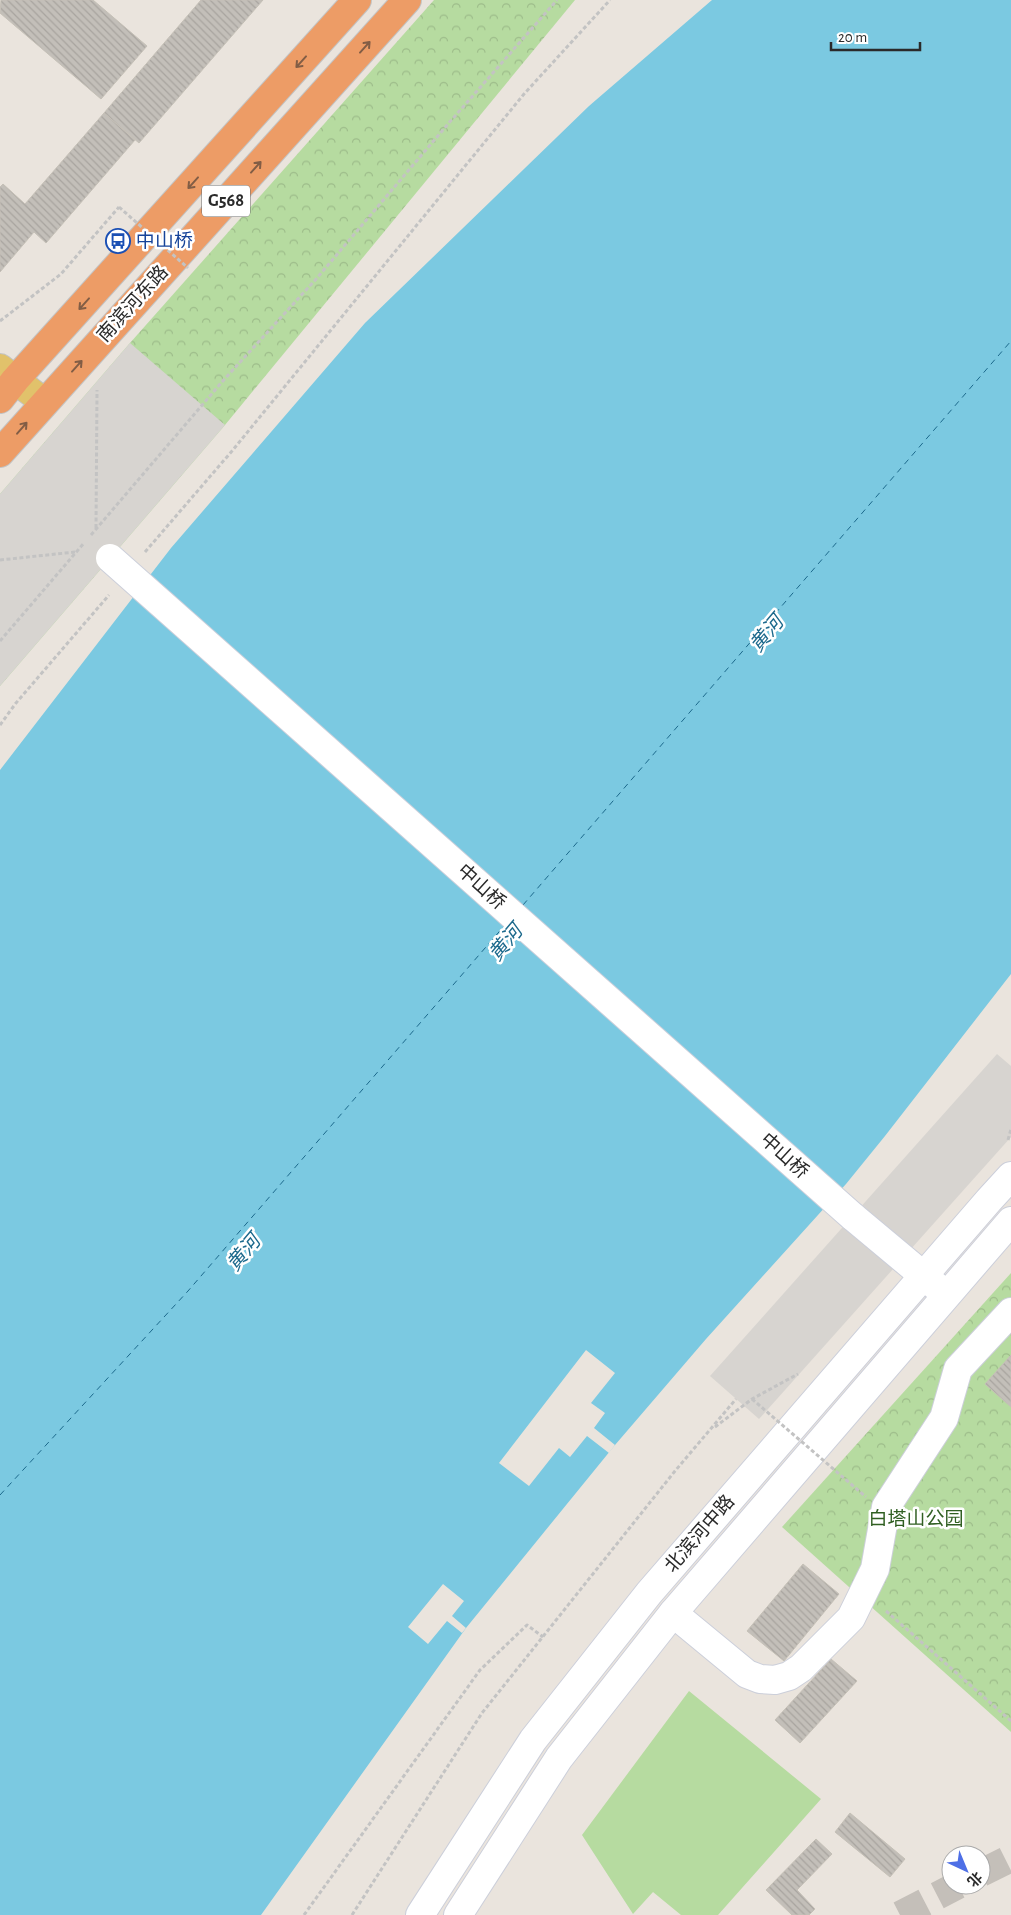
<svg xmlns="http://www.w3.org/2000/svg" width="1011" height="1915" font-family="'Alegreya Sans','Noto Sans SC',sans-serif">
<defs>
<pattern id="forest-crowns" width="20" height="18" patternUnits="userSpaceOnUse" patternTransform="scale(1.25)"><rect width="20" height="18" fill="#b6dba0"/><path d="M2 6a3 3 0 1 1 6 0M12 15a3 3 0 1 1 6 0" fill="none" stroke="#9dbc8a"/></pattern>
<pattern id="building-back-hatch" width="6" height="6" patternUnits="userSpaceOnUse" patternTransform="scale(1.25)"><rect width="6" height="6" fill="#c3bfb9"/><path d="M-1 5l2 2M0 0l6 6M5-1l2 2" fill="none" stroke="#a8a49f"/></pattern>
</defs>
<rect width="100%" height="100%" fill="#eae4dd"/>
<path fill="#b6dba0" d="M689 1691 821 1799 718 1915H681L653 1892 633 1914 582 1835Z"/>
<g fill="url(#forest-crowns)">
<path d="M434 0H575L225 425 0 686V494L130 343Z"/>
<path d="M1011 1273V1732L782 1527Z"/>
</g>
<g fill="#d7d4d0">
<path d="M130 343 225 425 0 686V494Z"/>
<path d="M997 1054 1011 1066V1137L759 1419 710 1376Z"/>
</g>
<path fill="#7bc9e1" d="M712 0H1011V974L885 1136 846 1184 706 1339 615 1445 466 1628 261 1915H0V770L171 548 365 323 589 106Z"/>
<g fill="#eae4dd">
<path d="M586 1350 615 1373 591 1403 605 1413 594 1428 615 1445 609 1453 587 1436 570 1457 559 1448 529 1486 499 1463Z"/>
<path d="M443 1584 464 1601 452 1616 466 1628 462 1633 447 1621 428 1644 408 1627Z"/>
</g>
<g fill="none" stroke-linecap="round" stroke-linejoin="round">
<g stroke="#1c698c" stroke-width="1" stroke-dasharray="6 5" stroke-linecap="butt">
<path d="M523 905 1011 341"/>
<path d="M0 1495 188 1291 505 925"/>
</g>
</g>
<g fill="url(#building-back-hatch)" stroke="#c5c0b7">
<path d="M1 0H93L147 46 101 99 0 13Z"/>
<path d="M201 0H263L139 143 104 113Z"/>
<path d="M104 113 135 140 46 243 34 232 0 272V187L3 184 25 204Z"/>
<path d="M1011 1355V1407L985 1384Z"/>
<path d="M803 1564 839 1594 784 1661 747 1631Z"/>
<path d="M831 1659 857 1681 800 1743 775 1720Z"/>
<path d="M850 1813 905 1859 890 1877 835 1832Z"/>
<path d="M816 1839 832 1854 797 1890 815 1909 809 1915H792L766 1890Z"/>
</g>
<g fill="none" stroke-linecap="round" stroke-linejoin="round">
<g stroke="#c4bfb9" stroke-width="28" stroke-dasharray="28 14" stroke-linecap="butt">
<path d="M981 1873 1011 1858"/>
<path d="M900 1915 958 1885"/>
</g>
<defs>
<g id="minor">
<path d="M852 1216 937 1287"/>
<path d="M673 1613 747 1674 760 1679 775 1680 789 1676 801 1668 851 1618 875 1569 886 1507 944 1418 958 1369 1011 1312"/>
<path d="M420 1915 533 1740 649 1593 989 1200 1011 1176"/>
<path d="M458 1915 559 1758 673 1613 1011 1221"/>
</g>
<path id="major" d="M0 368 44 402"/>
<g id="highway">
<path d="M0 399 15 380 357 0"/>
<path d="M0 453 407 0"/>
</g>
</defs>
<use href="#minor" stroke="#cccfda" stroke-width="30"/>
<use href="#major" stroke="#c3c3c3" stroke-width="30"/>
<use href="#highway" stroke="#c3c3c3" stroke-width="30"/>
<g stroke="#c3c3c3" stroke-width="3" stroke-dasharray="4 2.5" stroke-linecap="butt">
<path d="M0 321 61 274 119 207"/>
<path d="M96 528 97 390"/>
<path d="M91 535 221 383 317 278 448 124 557 0"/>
<path d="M145 552 232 451 524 94 610 0"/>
<path d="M0 560 75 552"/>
<path d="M0 641 84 543"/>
<path d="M0 725 16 703 109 595"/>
<path d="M1008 1140 1011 1129"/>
<path d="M715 1427 752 1399 798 1374"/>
<path d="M886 1611 1011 1721"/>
<path d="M304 1915 480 1670 527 1625 543 1637"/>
<path d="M352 1915 482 1713 675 1471 736 1399"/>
</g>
<use href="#minor" stroke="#fff" stroke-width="28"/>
<use href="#major" stroke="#e1c26b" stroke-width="28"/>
<use href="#highway" stroke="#ed9c66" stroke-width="28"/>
<defs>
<path id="minor-bridge" d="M110 558 852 1216"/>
</defs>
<use href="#minor-bridge" stroke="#cccfda" stroke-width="30" stroke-linecap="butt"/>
<g stroke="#c3c3c3" stroke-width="3" stroke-dasharray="4 2.5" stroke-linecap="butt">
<path d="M119 207 188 268"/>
<path d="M752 1399 866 1497"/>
</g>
<use href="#minor-bridge" stroke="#fff" stroke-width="28"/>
</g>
<defs><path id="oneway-shaft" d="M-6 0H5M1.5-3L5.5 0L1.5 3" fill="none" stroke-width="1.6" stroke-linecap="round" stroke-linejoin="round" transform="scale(1.25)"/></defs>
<g stroke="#825d45">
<use href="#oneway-shaft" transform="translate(365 47) rotate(-48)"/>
<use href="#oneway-shaft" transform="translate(301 62) rotate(132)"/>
<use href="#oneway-shaft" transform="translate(256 167) rotate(-48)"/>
<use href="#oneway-shaft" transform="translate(193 183) rotate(132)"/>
<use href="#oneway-shaft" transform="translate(84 304) rotate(132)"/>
<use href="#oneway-shaft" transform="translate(77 366) rotate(-48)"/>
<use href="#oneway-shaft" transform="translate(22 428) rotate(-49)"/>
</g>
<defs>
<symbol id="bus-ring" viewBox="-11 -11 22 22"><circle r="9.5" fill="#fff" stroke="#1a4fb4" stroke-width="1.5"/><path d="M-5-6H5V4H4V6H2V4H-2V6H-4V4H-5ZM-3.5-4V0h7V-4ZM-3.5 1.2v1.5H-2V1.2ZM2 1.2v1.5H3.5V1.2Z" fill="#1a4fb4"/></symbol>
</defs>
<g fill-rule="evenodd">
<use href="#bus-ring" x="104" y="227" width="28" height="28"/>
</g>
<g text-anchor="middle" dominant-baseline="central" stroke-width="5" stroke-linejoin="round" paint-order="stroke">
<rect fill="#fff" stroke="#6a6a6a" stroke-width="1" x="202" y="185.5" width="48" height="31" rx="4"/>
<g font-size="18" font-weight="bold" fill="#2a2a2a">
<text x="226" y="201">G568</text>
</g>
<g font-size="19" fill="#164399" stroke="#fff" text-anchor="start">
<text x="136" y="241">中山桥</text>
</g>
<g font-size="19" fill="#2a2a2a" stroke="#fff">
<text transform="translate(133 304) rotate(-48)">南滨河东路</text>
<text transform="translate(481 887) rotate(42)">中山桥</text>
<text transform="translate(784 1156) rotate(42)">中山桥</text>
<text transform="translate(700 1534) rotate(-49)">北滨河中路</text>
</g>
<g font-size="19" fill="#305f22" stroke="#fff">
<text x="916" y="1519">白塔山公园</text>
</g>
<g font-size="20" font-style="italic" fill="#1c698c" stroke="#fff">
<text transform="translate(767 634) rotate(-50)">黄河</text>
<text transform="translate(506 943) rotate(-50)">黄河</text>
<text transform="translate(244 1253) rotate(-50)">黄河</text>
</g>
</g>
<g transform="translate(966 1870) rotate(136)"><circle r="24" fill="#ffffff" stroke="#aaaaaa"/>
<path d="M0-4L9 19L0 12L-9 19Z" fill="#4e6fe6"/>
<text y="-8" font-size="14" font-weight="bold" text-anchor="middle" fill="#2a2a2a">北</text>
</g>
<path d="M831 42v8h89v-8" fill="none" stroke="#2a2a2a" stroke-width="2.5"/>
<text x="838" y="42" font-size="15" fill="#2a2a2a" stroke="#ffffff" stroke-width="4" paint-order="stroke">20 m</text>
</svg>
